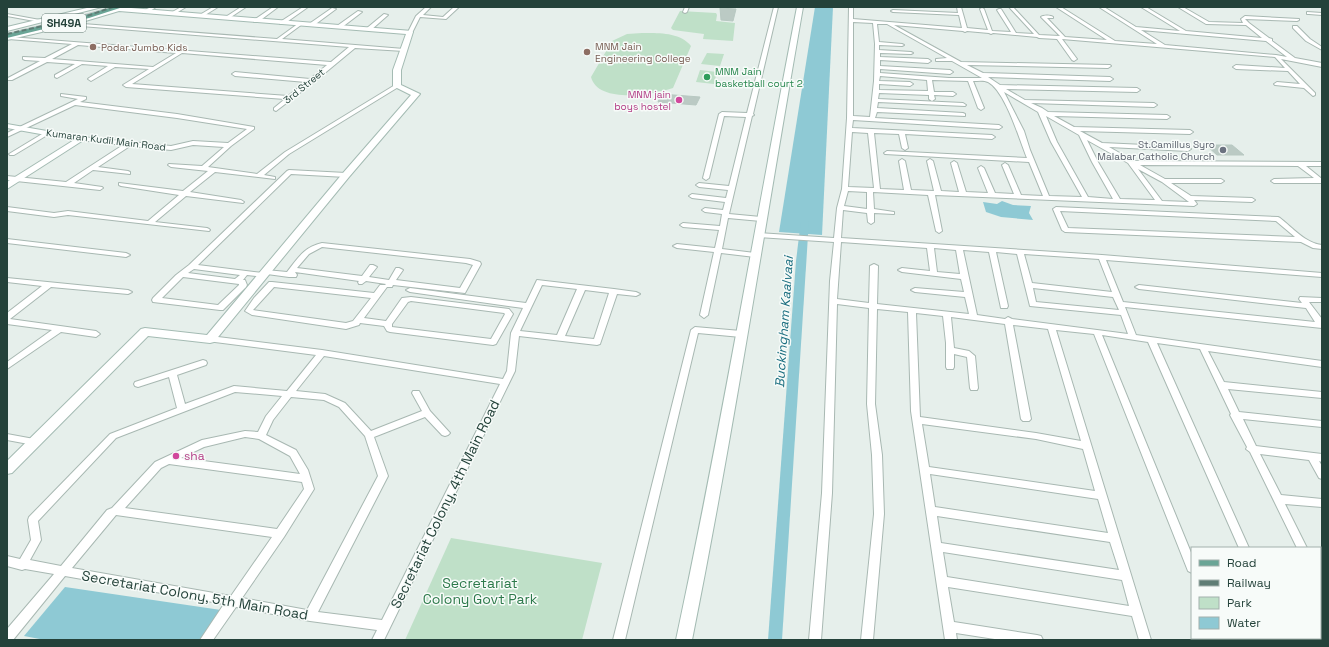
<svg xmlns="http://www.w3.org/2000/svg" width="1329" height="647" font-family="'Space Grotesk',sans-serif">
<rect width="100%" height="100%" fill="#e6efeb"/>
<g fill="#bfe0c8">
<path d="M680 11 716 13 717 15 716 21 735 23 733 41 703 39 704 34 673 30 671 28Z"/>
<path d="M642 33C658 33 680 32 691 46L673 88C653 95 598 104 591 77L612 41 627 34Z"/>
<path d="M707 53 724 54 720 66 701 64Z"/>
<path d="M700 70 717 72 714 84 696 82Z"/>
<path d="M451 538 602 563 582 640H405Z"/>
</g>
<g fill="#8ec9d4">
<path d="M815 7H833L822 235 779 232Z"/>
<path d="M1002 201 1013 205 1031 206 1029 213 1033 220 1001 217 986 212 983 202 997 204Z"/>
<path d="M65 587 221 610 200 640H45L24 636Z"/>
</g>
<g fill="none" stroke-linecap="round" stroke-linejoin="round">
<path fill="#8ec9d4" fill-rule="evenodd" d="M805 217 809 220 782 640H768L796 261 801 220Z"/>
</g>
<g fill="#bbcac4" stroke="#b8c9c2">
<path d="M720 8 736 9 733 21 721 20Z"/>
<path d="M661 94 700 97 696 105 658 102Z"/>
<path d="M1206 145H1232L1244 155H1217Z"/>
</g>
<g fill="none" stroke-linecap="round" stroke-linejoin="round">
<defs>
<g id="street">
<path d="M151 7H156L147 13H143V11Z"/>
<path d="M181 7H186L173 15 169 14Z"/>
<path d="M213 7H218L202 17 198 16Z"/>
<path d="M241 7H246L228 19 224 18Z"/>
<path d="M273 7H278L258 22H254V20Z"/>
<path d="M303 7H308L284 24H280V22Z"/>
<path d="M426 7H431L423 15 443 17 454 7H459L446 19 420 17 412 33H408V32L416 16Z"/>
<path d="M685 7H689L687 12 685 13 683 12Z"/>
<path d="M774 7H778L753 114 754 115 752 116 729 214 761 217 764 219 761 221 728 218 722 249 755 253 759 255 755 257 721 253 708 315 704 318 700 315 714 252 677 248 673 246 677 244 715 248 719 230 683 227 680 225 683 223 720 226 722 214 705 212 702 210 705 208 723 210 725 202 692 198 689 196 692 194 726 198 728 190 699 187 696 185 699 183 729 186 746 117 724 116 709 178 706 180 703 178 719 114 722 112 747 113Z"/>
<path d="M849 7H853V19L962 28 959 15 893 12 891 11 893 10 958 13 957 7H961L967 28 988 30 980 9 982 8 984 9 992 31 1011 32 997 10 999 9H1001L1016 33 1034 34 1009 7H1013L1039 35 1060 36 1041 17C1043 15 1051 15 1053 17V18H1047L1065 37 1107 40 1056 7H1061L1115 41 1157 44 1099 7H1104L1136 27 1180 31 1141 7H1146L1186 31 1262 38 1246 25 1206 24 1178 7H1183L1209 22 1243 23 1241 19 1245 16 1299 19V20L1297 21 1245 19 1249 23 1269 38 1272 39V41L1295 58 1322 63V67L1281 59 1315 93V95L1313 96 1304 88 1275 85 1274 84 1277 82 1300 84 1288 71 1236 69 1233 67 1236 65 1285 68 1275 57 1062 39 1077 59 1074 61 1072 60 1057 39 1039 38 1037 37 993 33 991 34 989 33 967 31 965 32 963 31 894 25 961 62 1110 65 1111 66 1108 68 967 65 983 73 1110 77 1113 79 1110 81 988 77 1000 85 1137 88 1140 90 1137 92 1006 89 1025 100 1154 103 1157 105 1154 107 1031 103 1042 108 1048 112 1167 115 1170 117 1167 119 1054 116 1074 127 1190 130 1193 132 1190 134 1080 131 1102 143 1188 147 1191 149 1188 151 1109 147 1134 161 1322 162V166H1306L1322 179V183H1274L1271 181 1274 179 1314 178 1298 166 1140 165 1165 179H1221L1224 181 1221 183H1171L1191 196 1252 198 1255 200 1252 202 1194 200 1197 204 1194 206 935 195 942 231 939 233 936 231 928 195 873 192 874 209 894 212V214L874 213V222L871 224 868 222 867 213 843 210 841 238 1102 255 1322 273V277L1106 260 1123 302 1315 322 1306 308 1139 289 1135 287 1139 285 1302 303 1299 299 1300 297 1322 298V302H1309L1322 319V328L1125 307 1136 335 1322 361V367L1208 351 1224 382 1322 392V398L1228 389 1239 412 1322 421V427L1243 419 1256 446 1322 454V462L1319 461 1322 466V479L1319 478 1309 460 1260 454 1281 495 1322 499V507L1285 504 1307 548H1297L1250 452 1246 449 1247 447 1230 415 1231 414 1200 349 1157 343 1249 548H1239L1148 342 1102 335 1192 555V573L1188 571 1094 334 1056 330 1151 640H1139L1132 616 948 587 954 622 1037 635 1041 636 1043 640H1001L956 633 957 640H945L911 411 908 312 877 309 875 404 882 455 884 514 873 640H861L874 514 872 455 867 404 869 308 837 304 832 493 821 640H809L822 493 830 281 834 242 759 237 755 235 759 233 834 238 837 208 842 189 847 118ZM853 22 873 23 875 44 874 81 870 117 853 116ZM877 24H887L947 58 936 59V61H952L982 78H949L880 73V69L950 74 953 72 950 70 880 66V60L928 63 931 61 928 59 880 57V53L911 54 913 53 911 52 879 50V45L902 46 904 45 902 44 879 42ZM1141 30 1266 41 1287 57 1276 55 1165 45ZM880 76 927 80 928 91 879 90V84L910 86 913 84 910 82 879 81ZM932 80 968 81 978 108 981 110 984 108 973 81C978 81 984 80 988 82 1006 92 1019 139 1027 158L887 151 884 153 885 154 1029 162 1043 196 1021 195 1008 165 1005 163 1002 165 1014 194 995 193 984 168 981 166 978 168 988 193 966 192 957 163 954 161 951 163 959 192 941 191 933 161 930 159 927 161 934 191 911 190 905 161 902 159 899 161 904 190 880 189 874 133 899 134 902 148 905 150 908 148 905 134 992 139 995 137 992 135 852 128 853 120 999 129 1002 127 999 125 875 118 877 112 965 116V114L963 113 877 108 878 102 965 106 966 105 963 103 878 99 879 93 929 95V99L932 101 935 99 934 95 953 96 956 94 953 92H934ZM1004 92 1038 112 1051 142 1082 197 1049 196 1030 150 1024 131ZM1046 116 1079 135 1092 162 1113 199 1088 197 1057 142ZM852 132 868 133 874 188 848 187ZM1087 140 1128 163 1155 200 1120 199 1098 162ZM1138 169 1162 182 1189 202 1162 201ZM848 191 867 192V209L844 206ZM841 242 927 248 930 271 902 268 898 270 902 272 961 279 964 292 915 288 911 290 915 292 965 297 969 314 877 304 878 266 874 264 870 266 869 303 837 299ZM934 248 956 250 960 274 937 272ZM963 250 989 252 1001 308H1007L1008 306 996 252 1017 254 1030 306 1121 315 1128 334 1012 319 1008 317 1005 319 977 315ZM1024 254 1099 259 1112 292 1032 283ZM1033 288 1113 297 1119 310 1036 302ZM916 313 943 316 946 343V367L947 369H953L954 367V354L967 357 970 388 971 390H977L978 388 975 356 969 351 954 348 951 317 1005 324 1021 419 1023 421H1029L1031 419 1013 325 1048 329 1081 441 1036 433 920 417ZM922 424 1036 439 1083 449 1095 491 929 467ZM930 474 1098 499 1108 533 935 507ZM937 516 1110 542 1119 570 941 543ZM943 552 1122 580 1129 606 947 577Z"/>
<path d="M332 8 336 9 313 26H309V24Z"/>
<path d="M358 11 362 12 341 28H337V26Z"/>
<path d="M1307 12 1322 13V15L1309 14H1307Z"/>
<path d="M7 14 40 20 42 21 40 22 7 16Z"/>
<path d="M384 14 388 15 371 30H367V28Z"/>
<path d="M70 23 277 39 299 23 301 24V25L282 39 404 49 406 50 404 51 355 48 314 82 276 111 274 110V108L285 99 126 87 123 85 149 69 115 67 91 81 88 79 89 78 108 66 82 64 57 78 55 77V75L75 64 47 62 12 80H8V78L40 61 25 60 23 59V57L45 58 72 44 8 39V37H10L331 62 349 47 68 25V24ZM78 45 176 53 153 67 52 59ZM182 53 327 65 310 79 235 72 232 74 235 76 306 82 288 96 132 84Z"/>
<path d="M1293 26H1297L1310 39 1322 47V50L1306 41 1293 28Z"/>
<path d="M395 85 400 86 289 154 264 175 275 177V179L215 172 190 192 241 200 244 202 243 203 186 196 155 222 207 228 209 229 210 230 209 231 68 215 54 217 7 211V207L54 213 68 211 148 221 179 195 121 186 119 185V183L183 191 208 171 171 167 168 165 169 164 202 166 224 147 193 145 171 150 130 146 98 167 128 171 130 172V174L93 170 74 183 102 187 103 188 100 190 7 180V176L66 182 123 145 79 140 78 139 81 137 171 146 193 141 228 143 247 129 177 118 75 105 7 137V133L78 99 61 96V94L86 97V99L80 102 177 114 254 127V129L231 146 208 167 257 174 285 152Z"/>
<path d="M47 131 49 132V134L14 155H10L9 154Z"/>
<path d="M289 170 346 173 349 175 346 177 291 174 198 265 263 273V270H266L287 272C298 258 304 247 322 243L470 259 480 262 481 264 465 293 393 285 392 287H387L364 318 386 321 402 298 411 297 509 309 513 314 496 344 493 345 390 332 387 331 384 326 360 323 359 325 346 329 252 315 245 311 254 298 269 282H272L374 293 380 285H385L386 284 366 281 362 284H359L358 282 359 281 295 272 297 275 296 277H289L267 274V277H264L247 275 243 280H245L247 285 246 287 223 310H220L153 302 152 300 153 298 176 275 189 265 287 171ZM322 247 466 263 473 265 460 288 396 280 403 270 399 268H396L389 280 369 277 377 267 373 265H370L362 276 297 268 309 254ZM194 269 240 275 235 279 188 273ZM183 277 239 284V285L218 305 162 298ZM274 287 371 298 353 321 346 323 253 310ZM411 301 504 313 505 314 491 339 392 327V324L408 302Z"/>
<path d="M1056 207 1278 217 1280 218C1293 228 1305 243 1322 245V249L1313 248 1301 242 1065 232 1062 230 1053 209ZM1060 211 1276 221 1295 237 1068 228Z"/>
<path d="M7 239 126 253 130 255 126 257 7 243Z"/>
<path d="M7 278 128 290 132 292 128 294 51 287 10 319 96 331 100 334 96 337 61 332 7 369V362L52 330 7 324V313L42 286 7 282Z"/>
<path d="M537 280 614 289 636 292 640 294 636 296 617 294 600 344 597 345 519 336 515 371 384 640H372L377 630 310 621 236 607 213 640H200L224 604 65 576 13 640H7V629L54 574 25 569 22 570 7 566V556L20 559 31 540 28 520 29 517 110 434 177 408 169 377 138 387 135 386 134 384 135 382 203 360 206 361 207 363 206 365 177 375 185 404 234 386 287 391 316 355 207 341 206 339 207 337 210 336 322 350 503 379 507 371 511 333 523 308 410 292 406 290 410 288 526 303ZM542 285 577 289 557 335 520 331ZM585 290 609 293 594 339 565 336ZM324 356 500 384 382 620 318 612 388 476 374 437 425 417 442 435 445 436 448 435 450 433 430 411 419 391H413L412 393 422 411 371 431 345 403 325 394 296 391ZM235 392 282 396 266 416 258 432 245 431 202 440 155 462 112 508 107 510 61 566 30 560 41 540 38 521 116 438ZM291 397 324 400 339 407 365 436 378 476 307 610 242 598 284 537 314 489 308 470 296 450 266 435 273 420ZM245 437 259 439 290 456 300 474 181 458 204 447ZM169 464 302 482 304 489 277 529 125 508 161 468ZM116 515 272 537 231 596 72 568Z"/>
<path d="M695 327 741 331 745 334 741 337 698 333 625 640H613L691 330Z"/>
<path d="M7 434 34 439 37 440 39 442 37 444 34 445 7 440Z"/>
<path d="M1320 581 1322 582V595L1320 594Z"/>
<path d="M1214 638H1226L1227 640H1215Z"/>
<path d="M1278 638H1290L1291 640H1279Z"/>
</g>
<g id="secondary">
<path d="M91 7H102L7 31V27Z"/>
<path d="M119 7 412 31 413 32 401 70V85L420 94 349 177 214 342 210 343 148 336 12 473 7 474V461L141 329 145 328 207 335 343 173 411 95 393 86V70L406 34 119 11 72 25 7 40V36L68 22Z"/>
<path d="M797 7H803C766 218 734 430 692 640H676C721 430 756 218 797 7Z"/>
<path d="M7 124 81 137 85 139 7 189V182L74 140 7 128Z"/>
</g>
<path id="primary" d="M113 7H123L89 18 7 38V34L85 15Z"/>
</defs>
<use href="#street" stroke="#a8b8b2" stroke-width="2"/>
<use href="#secondary" stroke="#a4bbb3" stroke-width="2"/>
<use href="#primary" stroke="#c2cac8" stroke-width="2"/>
<use href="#street" fill="#fff" fill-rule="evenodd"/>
<use href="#secondary" fill="#fff" fill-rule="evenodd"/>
<use href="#primary" fill="#6aa596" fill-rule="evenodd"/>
<path stroke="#5f7d75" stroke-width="2" stroke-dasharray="5 2.5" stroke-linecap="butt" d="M7 34 87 16 113 7"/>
</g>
<g fill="#8d6e63" stroke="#f7fbf9" stroke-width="1.5">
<circle cx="93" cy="47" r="4"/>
<circle cx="587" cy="52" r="4"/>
</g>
<circle fill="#2e9e5b" stroke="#f7fbf9" stroke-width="1.5" cx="707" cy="77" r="4"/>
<g fill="#d1479c" stroke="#f7fbf9" stroke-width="1.5">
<circle cx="679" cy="100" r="4"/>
<circle cx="176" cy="456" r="4"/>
</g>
<circle fill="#6b7280" stroke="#f7fbf9" stroke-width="1.5" cx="1223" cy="150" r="4"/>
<g text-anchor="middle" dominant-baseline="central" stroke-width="3" stroke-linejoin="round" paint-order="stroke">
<g font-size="10" fill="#785e54" stroke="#f7fbf9" text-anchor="start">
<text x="595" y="46">MNM Jain<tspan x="595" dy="12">Engineering College</tspan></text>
<text x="101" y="47">Podar Jumbo Kids</text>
</g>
<g font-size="10" fill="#27864d" stroke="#f7fbf9" text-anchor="start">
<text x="715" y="71">MNM Jain<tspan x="715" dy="12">basketball court 2</tspan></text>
</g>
<g font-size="10" fill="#24423a" stroke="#f7fbf9">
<text transform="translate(304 86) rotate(-39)">3rd Street</text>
<text transform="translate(106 140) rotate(7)">Kumaran Kudil Main Road</text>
</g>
<g font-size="10" fill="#b23c85" stroke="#f7fbf9" text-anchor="end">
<text x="671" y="94">MNM jain<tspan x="671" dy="12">boys hostel</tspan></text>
</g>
<g font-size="10" fill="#5b616d" stroke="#f7fbf9" text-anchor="end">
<text x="1215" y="144">St.Camillus Syro<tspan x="1215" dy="12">Malabar Catholic Church</tspan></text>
</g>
<rect fill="#f7fbf9" stroke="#637a73" stroke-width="1" x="42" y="14" width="44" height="18" rx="3"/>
<g font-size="11" font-weight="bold" fill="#24423a">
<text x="64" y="23">SH49A</text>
</g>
<g font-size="12" fill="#b23c85" stroke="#f7fbf9" text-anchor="start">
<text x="184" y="456">sha</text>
</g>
<g font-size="13" font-style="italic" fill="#1c6f80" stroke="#f7fbf9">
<text transform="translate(784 322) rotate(-86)">Buckingham Kaalvaai</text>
</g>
<g font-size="14" fill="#24423a" stroke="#f7fbf9">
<text transform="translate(445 504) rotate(-64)">Secretariat Colony, 4th Main Road</text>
<text transform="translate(195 595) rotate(10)">Secretariat Colony, 5th Main Road</text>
</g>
<g font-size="14" fill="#2d7a4b" stroke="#f7fbf9">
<text x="480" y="583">Secretariat<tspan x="480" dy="16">Colony Govt Park</tspan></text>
</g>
</g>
<rect width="1329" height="647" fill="none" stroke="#24423a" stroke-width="16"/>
<rect x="1191" y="547" width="130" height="92" fill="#f7fbf9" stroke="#a3b1ad"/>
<rect x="1199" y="560" width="20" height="6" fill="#6aa596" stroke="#a3b1ad"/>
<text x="1227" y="567" font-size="12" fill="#24423a">Road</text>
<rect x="1199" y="580" width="20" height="6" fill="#5f7d75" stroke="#a3b1ad"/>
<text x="1227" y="587" font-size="12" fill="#24423a">Railway</text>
<rect x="1199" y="597" width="20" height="12" fill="#bfe0c8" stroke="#a3b1ad"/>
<text x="1227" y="607" font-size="12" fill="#24423a">Park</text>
<rect x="1199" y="617" width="20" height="12" fill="#8ec9d4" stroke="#a3b1ad"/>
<text x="1227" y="627" font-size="12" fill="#24423a">Water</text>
</svg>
